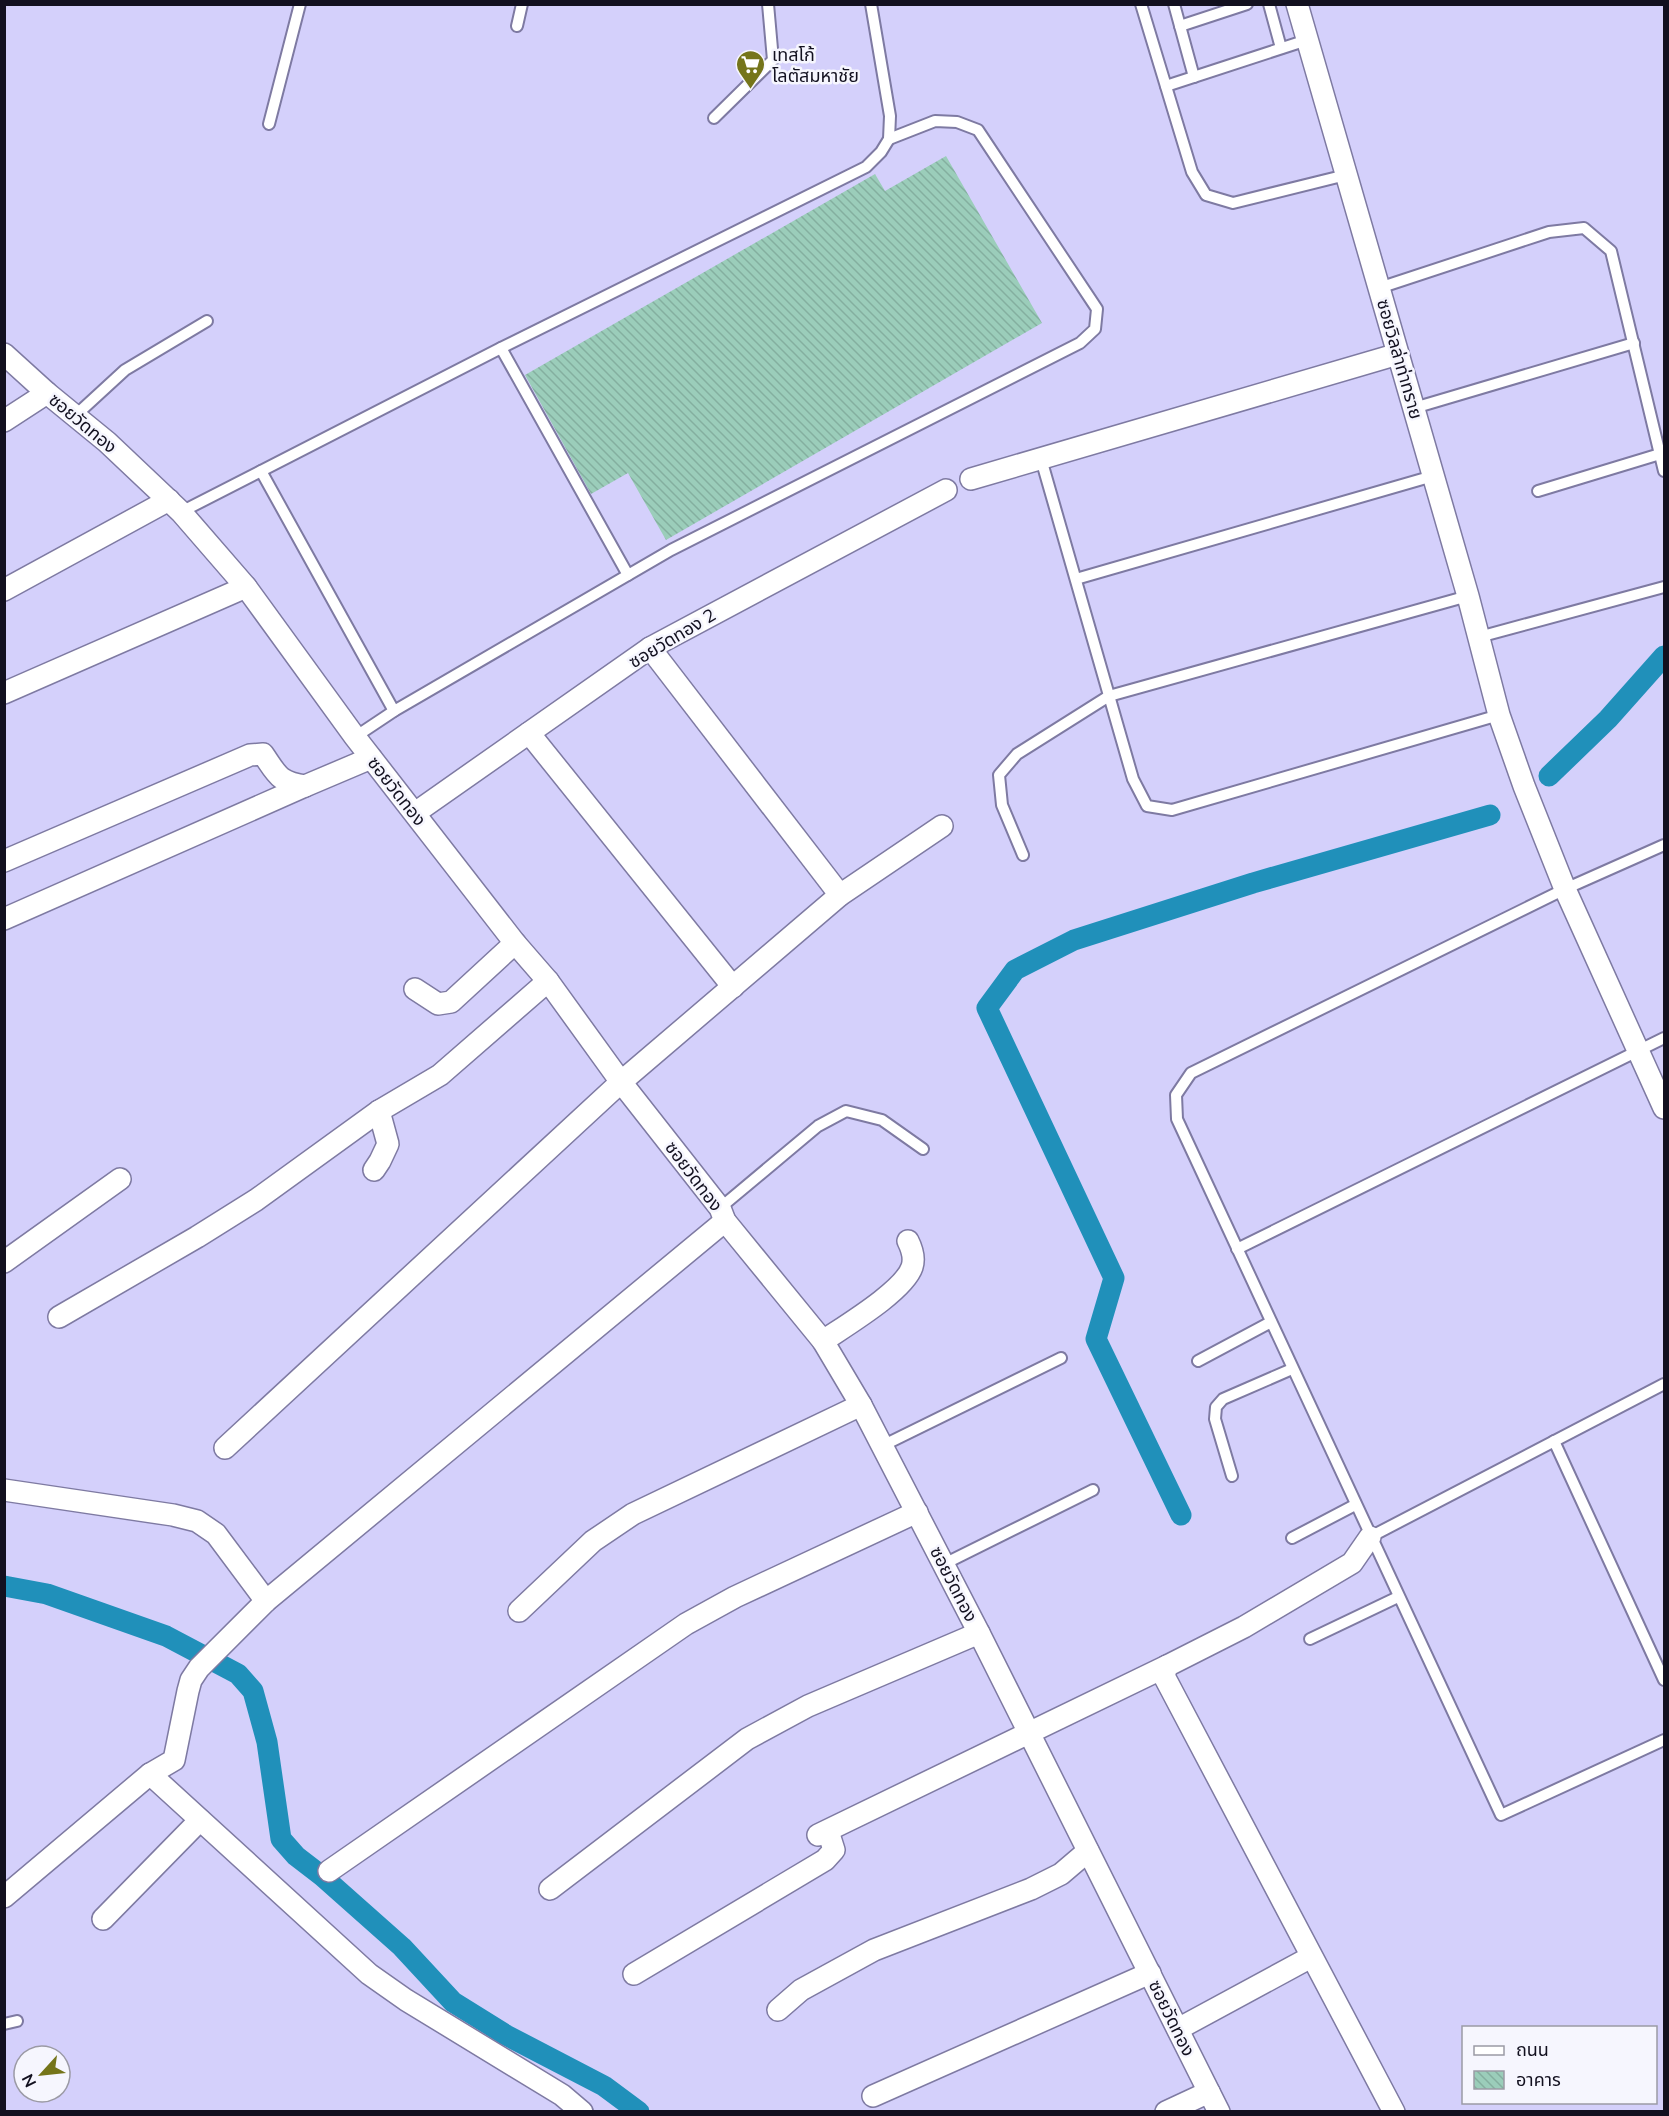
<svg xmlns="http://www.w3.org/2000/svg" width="1669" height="2116" font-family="Mulish,'Noto Sans Thai',sans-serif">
<defs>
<pattern id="building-back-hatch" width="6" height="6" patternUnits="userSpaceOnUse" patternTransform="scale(1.5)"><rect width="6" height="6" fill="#9bcdba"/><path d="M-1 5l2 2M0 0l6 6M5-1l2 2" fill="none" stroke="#84af9f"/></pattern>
</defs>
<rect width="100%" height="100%" fill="#d4d0fb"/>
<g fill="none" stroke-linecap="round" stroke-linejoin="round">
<g stroke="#2090ba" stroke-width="21">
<path d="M1549 776 1608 719 1664 656"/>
<path d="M1181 1515 1096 1339 1114 1278 987 1008 1015 970 1074 940 1253 883 1490 815"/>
<path d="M4 1586 47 1594 166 1636 238 1674 253 1691 267 1742 281 1839 296 1856 322 1876 402 1947 453 2002 506 2035 604 2086 639 2112"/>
</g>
</g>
<path fill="url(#building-back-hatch)" d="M946 156 1042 323 666 540 628 473 591 494 525 375 875 174 885 191Z"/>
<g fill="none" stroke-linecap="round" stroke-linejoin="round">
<defs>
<g id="lane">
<path d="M1141 4 1192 172 1206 195 1233 203 1346 175"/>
<path d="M1174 4 1194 77"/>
<path d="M1269 4 1281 48"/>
<path d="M517 26 522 4"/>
<path d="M1180 26 1247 4"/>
<path d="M1166 86 1307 40"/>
<path d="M714 118 773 60 768 4"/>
<path d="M269 124 300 4"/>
<path d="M1379 288 1549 232 1584 228 1611 251 1664 471"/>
<path d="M501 348 628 575"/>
<path d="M1414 408 1634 343"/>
<path d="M76 415 125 370 207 321"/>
<path d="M1041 459 1133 779 1147 806 1172 810 1499 715"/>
<path d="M261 471 394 711"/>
<path d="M1538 491 1660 454"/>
<path d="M181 512 501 348 866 167 881 152 889 139 890 116 871 4"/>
<path d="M1076 579 1433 476"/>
<path d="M1479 637 1664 587"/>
<path d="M355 737 394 711 671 550 1080 343 1095 329 1097 309 978 130 957 122 935 121 889 139"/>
<path d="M1664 845 1565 889 1191 1073 1176 1095 1177 1119 1501 1815 1664 1740"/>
<path d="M1023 855 1002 805 999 775 1017 754 1109 696 1468 596"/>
<path d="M720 1208 818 1126 846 1111 882 1120 923 1149"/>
<path d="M1237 1249 1664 1038"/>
<path d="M1198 1361 1271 1322"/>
<path d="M1554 1441 1664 1680"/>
<path d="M882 1446 1061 1358"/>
<path d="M1232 1476 1215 1419 1216 1407 1223 1399 1292 1369"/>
<path d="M1370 1537 1664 1384"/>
<path d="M1292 1538 1355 1505"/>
<path d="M944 1564 1093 1490"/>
<path d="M1310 1639 1398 1597"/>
<path d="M4 2024 17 2021"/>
</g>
<g id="street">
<path d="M1297 4 1468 596 1499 715 1524 786 1565 889 1664 1108"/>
<path d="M4 354 47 393 107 442 181 512 246 587 355 737 515 943 548 981 621 1082 720 1208 725 1221 823 1341 861 1405 979 1633 1219 2112"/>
<path d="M4 421 47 393"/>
<path d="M971 479 1398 354"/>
<path d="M4 590 169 500"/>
<path d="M650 648 840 895"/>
<path d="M4 693 246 587"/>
<path d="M529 733 733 987"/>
<path d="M415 813 650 648 946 490"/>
<path d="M4 861 250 755 263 754C277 774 278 782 305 786L371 758"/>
<path d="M4 919 305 786"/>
<path d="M415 989 438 1004 451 1002 515 943"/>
<path d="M374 1170 380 1161 388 1144 379 1111"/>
<path d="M4 1262 120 1179"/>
<path d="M59 1317 197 1237 256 1200 379 1111 440 1075 548 981"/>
<path d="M823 1341C845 1326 904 1291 912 1267 915 1258 912 1249 908 1241"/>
<path d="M225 1448 621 1082 840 895 942 826"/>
<path d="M4 1490 173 1515 197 1521 216 1534 266 1601"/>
<path d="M1370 1537 1352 1563 1244 1627 1167 1666 1164 1676 1394 2112"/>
<path d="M519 1611 593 1541 633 1514 861 1405"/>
<path d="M150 1774 369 1974 406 2000 562 2095 582 2112"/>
<path d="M818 1835 1167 1666"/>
<path d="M329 1871 686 1624 735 1597 917 1512"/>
<path d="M550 1889 747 1739 808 1706 979 1633"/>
<path d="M4 1897 150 1774 174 1760 188 1691 191 1680 199 1668 266 1601 725 1221"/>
<path d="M103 1919 200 1820"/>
<path d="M634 1974 825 1860 834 1850 828 1831"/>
<path d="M778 2010 801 1990 874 1950 1031 1889 1061 1874 1088 1851"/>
<path d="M1178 2029 1311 1957"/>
<path d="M873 2096 1150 1973"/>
<path d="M1166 2112 1209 2092"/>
</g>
</defs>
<use href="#lane" stroke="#7e7aa2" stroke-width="14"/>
<use href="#street" stroke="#7e7aa2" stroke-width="24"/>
<use href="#lane" stroke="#fff" stroke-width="10"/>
<use href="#street" stroke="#fff" stroke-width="21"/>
</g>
<defs>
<symbol id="supermarket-pin" viewBox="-11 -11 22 30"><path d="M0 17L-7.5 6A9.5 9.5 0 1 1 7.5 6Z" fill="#75751a" stroke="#f6f6fe"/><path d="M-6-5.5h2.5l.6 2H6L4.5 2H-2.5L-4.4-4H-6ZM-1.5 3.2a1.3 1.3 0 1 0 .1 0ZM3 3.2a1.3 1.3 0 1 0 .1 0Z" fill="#fff"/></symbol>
</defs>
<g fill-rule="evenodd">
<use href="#supermarket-pin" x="734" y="48" width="33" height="45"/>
</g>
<g text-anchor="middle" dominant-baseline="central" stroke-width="5" stroke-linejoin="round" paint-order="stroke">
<g font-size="18" fill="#12101f" stroke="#f6f6fe" text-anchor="start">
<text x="772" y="54">เทสโก้<tspan x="772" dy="21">โลตัสมหาชัย</tspan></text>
</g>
<g font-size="18" fill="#12101f" stroke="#f6f6fe">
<text transform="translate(1400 359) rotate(74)">ซอยวิลล่าท่าทราย</text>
<text transform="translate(83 423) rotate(40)">ซอยวัดทอง</text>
<text transform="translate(672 638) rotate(-31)">ซอยวัดทอง 2</text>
<text transform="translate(397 791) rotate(52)">ซอยวัดทอง</text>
<text transform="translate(694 1176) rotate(53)">ซอยวัดทอง</text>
<text transform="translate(954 1584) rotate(63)">ซอยวัดทอง</text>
<text transform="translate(1172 2018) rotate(64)">ซอยวัดทอง</text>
</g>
</g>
<rect width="1669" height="2116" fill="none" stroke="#12101f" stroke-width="12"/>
<rect x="1462" y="2026" width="195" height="78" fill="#f6f6fe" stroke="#9b9aa5" stroke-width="1.5"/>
<rect x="1474" y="2046" width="30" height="9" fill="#ffffff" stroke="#9b9aa5" stroke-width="1.5"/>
<text x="1516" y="2056" font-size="18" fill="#12101f">ถนน</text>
<rect x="1474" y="2071" width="30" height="18" fill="url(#building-back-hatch)" stroke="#9b9aa5" stroke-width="1.5"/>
<text x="1516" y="2086" font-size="18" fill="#12101f">อาคาร</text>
<g transform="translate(42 2074) rotate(243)"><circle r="28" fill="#f6f6fe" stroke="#9b9aa5" stroke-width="1.5"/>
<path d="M0-4.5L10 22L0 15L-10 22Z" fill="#75751a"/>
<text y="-9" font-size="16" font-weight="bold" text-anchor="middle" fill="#12101f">N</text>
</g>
</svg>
